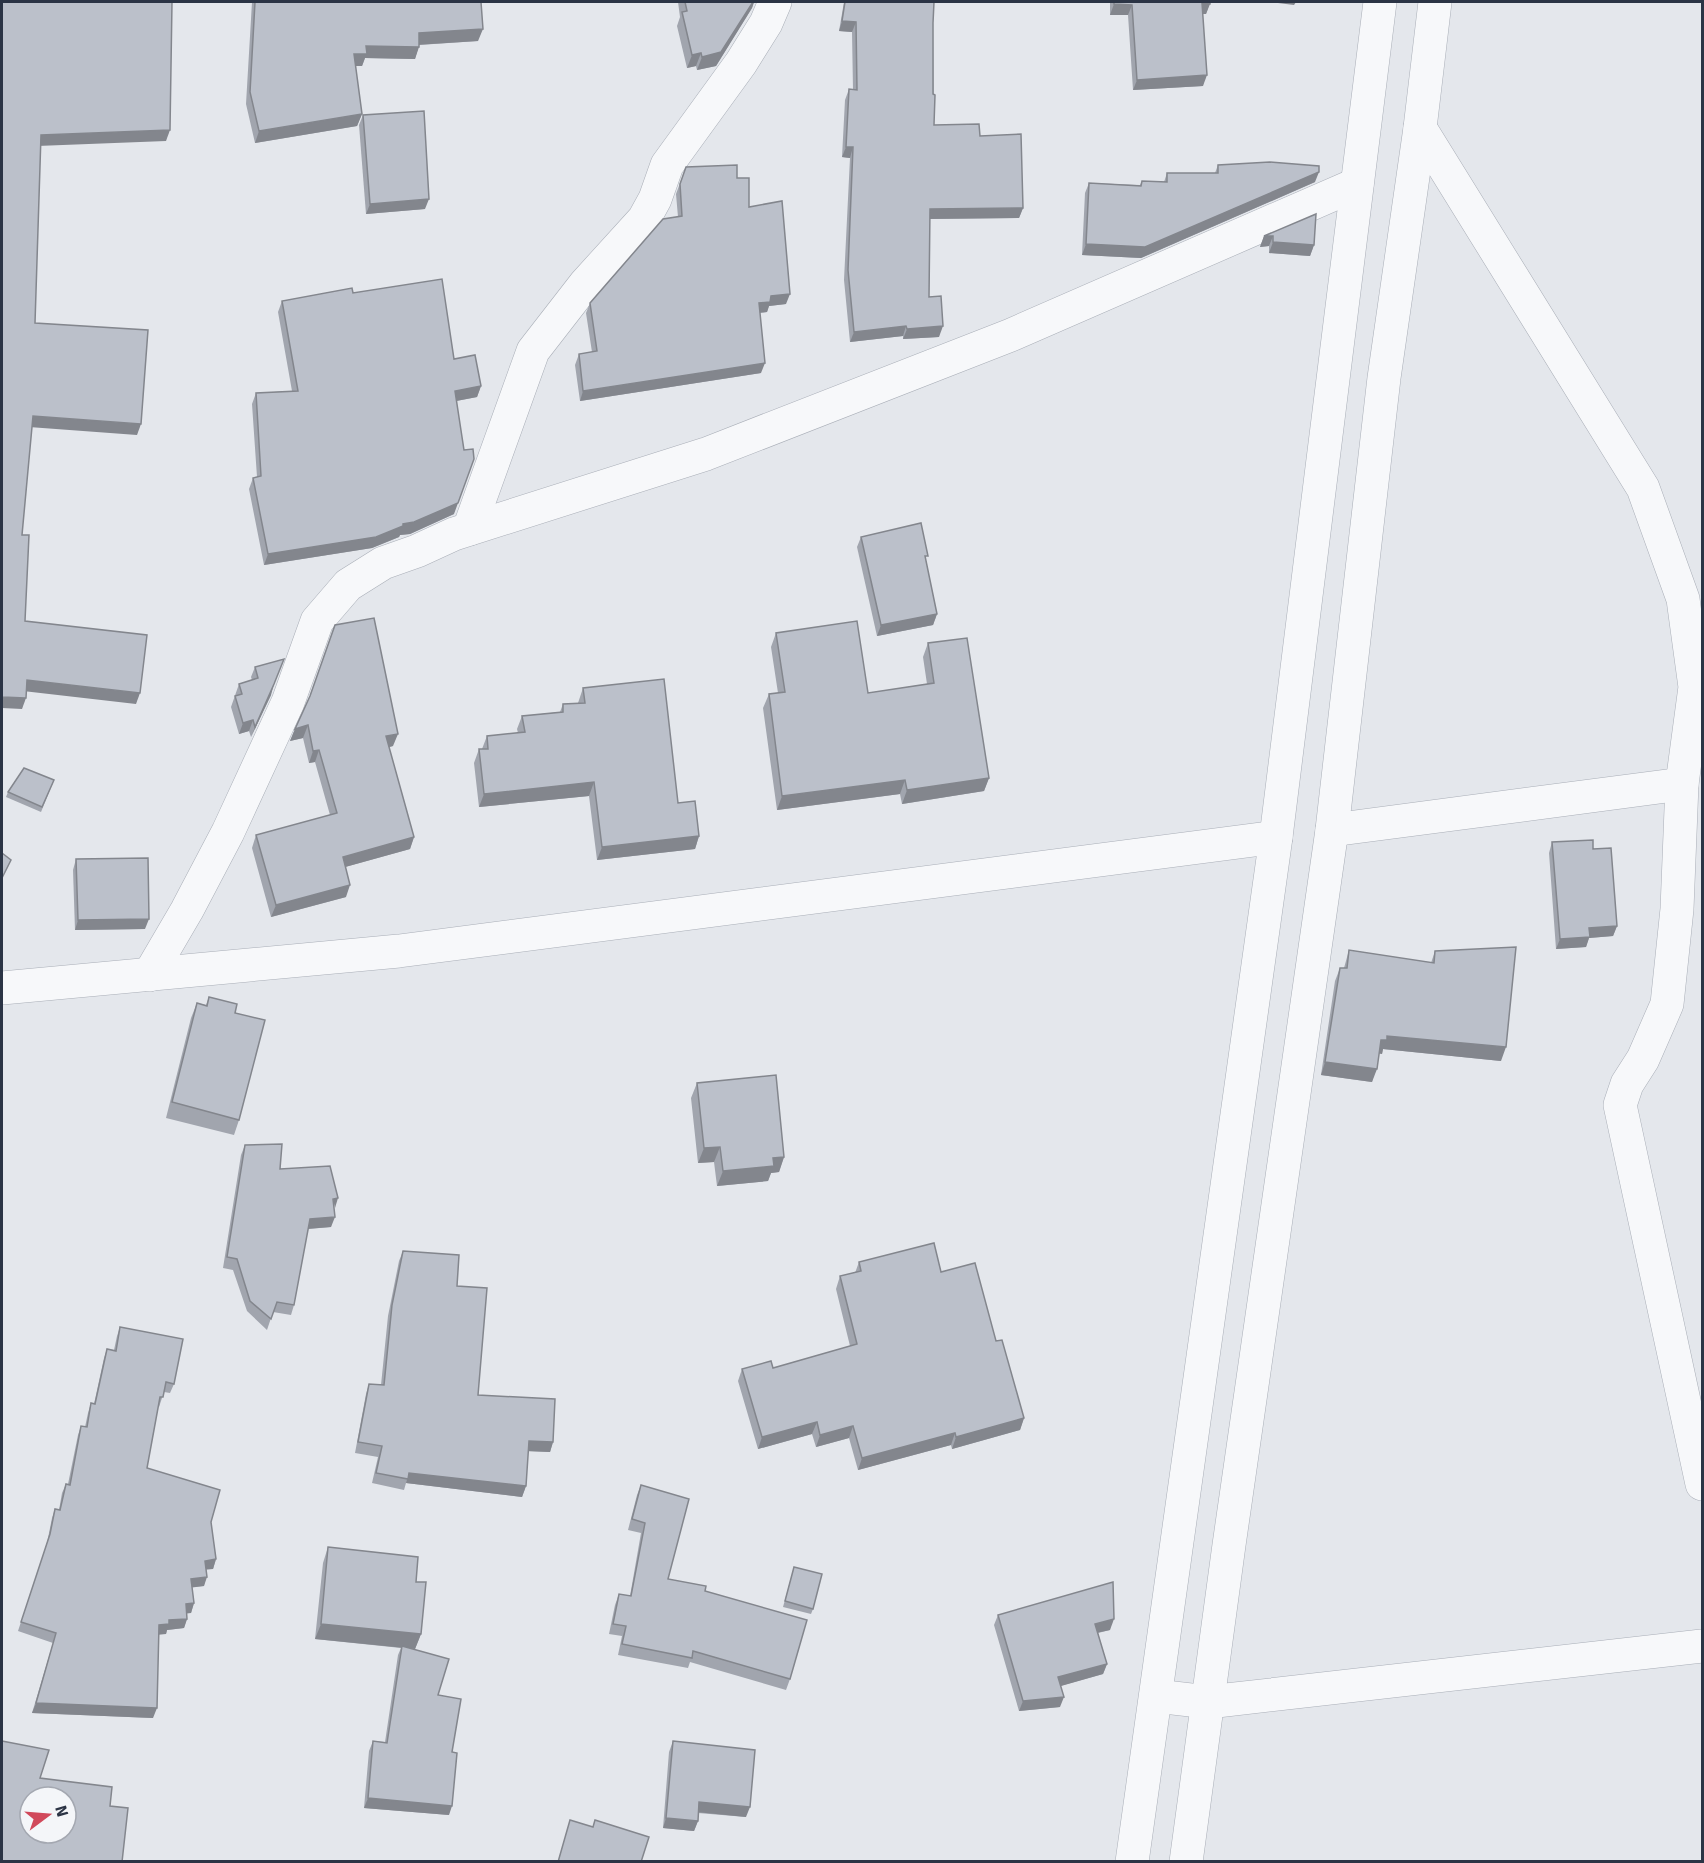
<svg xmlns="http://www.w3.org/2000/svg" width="1704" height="1863" font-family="Signika,sans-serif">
<rect width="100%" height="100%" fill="#e4e7ec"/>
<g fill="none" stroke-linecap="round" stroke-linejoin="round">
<defs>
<g id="minor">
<path d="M1420 128 1643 488 1683 599 1695 687 1682 784 1677 909 1667 1004 1643 1059 1627 1084 1620 1105 1702 1484"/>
<path d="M469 529 533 351 585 284 644 219 655 199 667 165 741 63 766 23 775 2"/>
<path d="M1332 830 1682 784"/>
<path d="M149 975 187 910 228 832 288 702 317 621 348 585 383 563 417 551 454 534 706 454 1011 335 1357 184"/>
<path d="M2 988 399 951 1276 837"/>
<path d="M1156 1696 1208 1702 1702 1646"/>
<path d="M1132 1862 1276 837 1380 2"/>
<path d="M1186 1862 1229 1545 1332 830 1384 378 1420 128 1435 2"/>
</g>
</defs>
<use href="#minor" stroke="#a9aeb7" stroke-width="34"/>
<use href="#minor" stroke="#f7f8fa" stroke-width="33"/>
</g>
<g fill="#a1a5ae">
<path d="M252 2H481L478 41 419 45 415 59 365 58 362 66H355L362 114 357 126 255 143 246 104Z"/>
<path d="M678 2H754L752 8 716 66 697 70 696 66 687 68 677 26 680 17Z"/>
<path d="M844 2H934L933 23 934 125 980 136 1023 208 1019 218 930 219 929 297 939 337 903 339V336L850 342 844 280 850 158 842 157 845 100 849 89 853 90 852 32 839 31Z"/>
<path d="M1110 2H1210L1206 14H1203V86L1133 90 1128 15H1110Z"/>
<path d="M363 115 425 209 366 214 359 125Z"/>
<path d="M1218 165 1315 182 1141 258 1082 255 1085 193 1089 183 1140 185 1142 181 1164 182 1167 173H1215Z"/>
<path d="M686 167 737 178 786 304 769 306 767 312 760 313 761 373 580 401 575 365 579 354 592 352 586 313 590 303 678 217 676 194Z"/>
<path d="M1316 214 1314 245 1310 256 1269 253V246L1260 247 1264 236Z"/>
<path d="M353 293 454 359 481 386 477 397 456 401 454 514 410 534 400 535 399 537 372 548 264 565 249 489 253 478 257 477 252 404 256 393 292 391 278 312 282 301Z"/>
<path d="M861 537 926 561 937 614 933 625 877 636 857 547Z"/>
<path d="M776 633 868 693 927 684 923 657 928 643 989 778 984 791 902 804 900 794 777 810 763 708 769 694 778 693 771 647Z"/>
<path d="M255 667 271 695 251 737 249 731 239 734 231 707 239 684 252 680 251 677Z"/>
<path d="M583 688 678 803 699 836 695 849 597 860 589 796 479 807 474 763 479 749H482L487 736 518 733 517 729 522 716 560 712 563 704 578 703Z"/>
<path d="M310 697 393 746 389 747 414 837 410 849 345 867 346 897 271 917 252 848 256 835 330 815 315 762 309 763 303 738 290 741 295 729Z"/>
<path d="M54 780 41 812 6 797 8 792Z"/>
<path d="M1552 842 1593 849 1617 926 1613 936 1589 938 1586 947 1556 949 1549 853Z"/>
<path d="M76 859 145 929 75 930 73 870Z"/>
<path d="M1349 950 1431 963 1435 951 1501 1061 1383 1049 1382 1054 1379 1053 1372 1082 1321 1075 1335 981 1340 968H1344Z"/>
<path d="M209 997 235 1013 239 1120 234 1135 166 1118 191 1018 197 1003 206 1005Z"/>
<path d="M697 1083 784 1157 779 1172 771 1173 768 1181 717 1186 714 1162 698 1163 691 1098Z"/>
<path d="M245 1145 334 1208 331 1227 308 1229 294 1305 291 1315 273 1312 267 1330 247 1311 233 1270 223 1268 241 1155Z"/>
<path d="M403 1251 457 1286 478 1395 553 1442 550 1452 528 1451 526 1486 522 1497 406 1483 404 1490 372 1483 378 1457 355 1453 366 1394 369 1384 381 1385 388 1316 399 1261Z"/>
<path d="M859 1262 941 1272 996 1341 1024 1418 1020 1430 952 1449 951 1445 858 1470 849 1438 816 1447 812 1434 758 1449 738 1381 742 1369 773 1368 850 1346 836 1289 840 1276 855 1273Z"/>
<path d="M120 1327 174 1384 170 1393 164 1392 159 1407 158 1406 147 1468 211 1522 216 1559 213 1569H206L204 1586 192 1587 194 1603 191 1613H187V1619L184 1628 167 1630 166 1634H159L153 1718 32 1713 53 1643 18 1631 47 1543 52 1518 55 1509 59 1510 62 1493 66 1484H68L78 1435 81 1426 85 1427 88 1413 91 1403 94 1404 104 1358 107 1349 114 1350 117 1336Z"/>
<path d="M641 1485 668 1579 705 1591 790 1679 786 1690 690 1662 688 1668 618 1655 622 1636 609 1634 615 1605 619 1594 630 1596 641 1533 628 1530 637 1495Z"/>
<path d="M328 1547 416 1582 421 1634 415 1649H412L438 1695 452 1752 449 1815 364 1808 369 1751 373 1741 385 1742 398 1655 401 1648 315 1639 323 1563Z"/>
<path d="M794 1567 813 1609 811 1614 783 1607Z"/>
<path d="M998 1615 1110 1630 1098 1633 1107 1664 1103 1674 1060 1686V1707L1019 1711 994 1625Z"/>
<path d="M673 1741 746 1817 698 1813V1821L694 1831 663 1828 669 1752Z"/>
</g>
<g fill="#83868d">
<path d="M753 2H754L752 8 716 66 697 70 702 57Z"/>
<path d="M1270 2H1296L1294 5Z"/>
<path d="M1202 3 1210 4 1206 14H1198Z"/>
<path d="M1114 4 1132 5 1128 15H1110Z"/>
<path d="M842 21 856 22 852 32 839 31Z"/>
<path d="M483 29 478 41 415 45 419 33Z"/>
<path d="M366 46 419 47 415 59 365 58 362 66H350L354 54Z"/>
<path d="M701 53 696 66 687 68 692 55Z"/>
<path d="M1207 75 1203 86 1133 90 1137 80Z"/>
<path d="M362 114 357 126 255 143 259 131Z"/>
<path d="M170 130 166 141 37 146 41 135Z"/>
<path d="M846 147H853L850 158 842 157Z"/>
<path d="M1319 172 1315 182 1141 258 1082 255 1086 244Z"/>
<path d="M429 199 425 209 366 214 370 204Z"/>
<path d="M1023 208 1019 218 926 219 930 209Z"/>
<path d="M1264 236H1273L1269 246 1260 247Z"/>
<path d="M1273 242 1314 245 1310 256 1269 253Z"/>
<path d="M790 294 786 304 769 306 767 312 755 313 759 303 771 296Z"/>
<path d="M906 326 903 336 850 342 854 332Z"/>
<path d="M943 326 939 337 903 339 907 329Z"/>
<path d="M765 363 761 373 580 401 583 391Z"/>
<path d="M481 386 477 397 451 402 455 391Z"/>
<path d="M33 416 141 424 137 435 29 427Z"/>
<path d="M458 503 454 514 410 534 400 535 399 537 372 548 264 565 268 554 403 524Z"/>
<path d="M937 614 933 625 877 636 881 625Z"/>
<path d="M27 680 140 693 136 704 23 691Z"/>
<path d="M274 684 271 695 251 737 255 727Z"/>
<path d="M2 697 26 698 22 709 2 708Z"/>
<path d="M253 720 249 731 239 734 243 723Z"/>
<path d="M308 725 303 738 290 741 295 729Z"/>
<path d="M398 734 393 746 382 749 386 736Z"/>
<path d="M319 750 315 762 309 763 313 751Z"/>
<path d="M989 778 984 791 902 804 907 790Z"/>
<path d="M905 780 900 794 777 810 782 796Z"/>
<path d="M594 782 589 796 479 807 484 794Z"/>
<path d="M699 836 695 849 597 860 602 847Z"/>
<path d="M414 837 410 849 338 869 343 857Z"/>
<path d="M350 885 346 897 271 917 276 905Z"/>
<path d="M149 919 145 929 75 930 78 920Z"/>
<path d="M1617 926 1613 936 1589 938 1586 947 1556 949 1560 939 1589 928Z"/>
<path d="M1387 1036 1506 1047 1501 1061 1383 1049 1382 1054 1377 1053 1381 1040Z"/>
<path d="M1325 1062 1377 1069 1372 1082 1321 1075Z"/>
<path d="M720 1147 714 1162 698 1163 704 1148Z"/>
<path d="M784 1157 779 1172 771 1173 768 1181 717 1186 723 1171 773 1158Z"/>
<path d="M338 1198 335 1208 333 1199Z"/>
<path d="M335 1217 331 1227 306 1229 310 1219Z"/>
<path d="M1024 1418 1020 1430 952 1449 956 1437Z"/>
<path d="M817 1422 812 1434 758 1449 762 1437Z"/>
<path d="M853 1426 849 1438 816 1447 820 1435Z"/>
<path d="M955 1433 951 1445 858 1470 862 1458Z"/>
<path d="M529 1441 553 1442 550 1452 525 1451Z"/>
<path d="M409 1473 526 1486 522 1497 406 1483Z"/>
<path d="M216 1559 213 1569 202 1570 205 1561Z"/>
<path d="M207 1577 204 1586 188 1588 191 1579Z"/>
<path d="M194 1603 191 1613 182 1614 186 1604Z"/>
<path d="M187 1619 184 1628 167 1630 166 1634 156 1635 159 1625 169 1620Z"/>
<path d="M1114 1619 1110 1630 1091 1634 1095 1624Z"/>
<path d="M321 1624 421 1634 415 1649 315 1639Z"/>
<path d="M1107 1664 1103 1674 1054 1688 1058 1677Z"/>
<path d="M1064 1697 1060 1707 1019 1711 1023 1701Z"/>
<path d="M36 1703 157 1708 153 1718 32 1713Z"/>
<path d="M368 1798 452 1806 449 1815 364 1808Z"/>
<path d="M699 1802 750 1807 746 1817 696 1812Z"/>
<path d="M666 1818 698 1821 694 1831 663 1828Z"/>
</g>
<g fill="#bbc0ca" stroke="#83868d" stroke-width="1.5" fill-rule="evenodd">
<path d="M2 2H172L170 130 41 135 35 323 148 330 141 424 33 416 22 535H29L25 621 147 635 140 693 27 680 26 698 2 697Z"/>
<path d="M255 2H481L483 29 419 33V47L366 46 367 54H354L362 114 259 131 250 92Z"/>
<path d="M685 2H753L721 52 702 57 701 53 692 55 682 12 687 11Z"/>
<path d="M845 2H934L933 23V94L935 95 934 125 979 124 980 136 1021 134 1023 208 930 209 929 297 941 296 943 326 907 329 906 326 854 332 848 270 853 147H846L849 89 857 90 856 22 842 21Z"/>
<path d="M1114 2H1210V4L1202 3 1207 75 1137 80 1132 5 1114 4Z"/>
<path d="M424 111 429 199 370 204 363 115Z"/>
<path d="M1270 162 1319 166V172L1145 247 1086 244 1089 183 1141 186 1142 181 1167 182V173H1218V165Z"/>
<path d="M737 165V178H749V207L782 201 790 294 771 296 770 302 759 303 765 363 583 391 579 354 597 351 590 303 663 219 682 216 680 184 686 167Z"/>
<path d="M1316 214 1314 245 1273 242V236H1264Z"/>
<path d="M442 279 454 359 475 355 481 386 455 391 464 450 473 449 474 459 458 503 414 522 403 524V526L376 537 268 554 253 478 261 476 256 393 298 391 282 301 352 288 353 293Z"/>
<path d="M921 523 928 556H925L937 614 881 625 861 537Z"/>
<path d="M374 618 398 734 386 736 414 837 343 857 350 885 276 905 256 835 337 813 319 750 313 751 308 725 295 729 310 696 335 625Z"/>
<path d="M857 621 868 693 934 683 928 643 967 638 989 778 907 790 905 780 782 796 769 694 785 692 776 633Z"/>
<path d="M284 659 274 684 255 727 253 720 243 723 235 696 242 694 239 684 258 678 255 667Z"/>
<path d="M664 679 678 803 695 801 699 836 602 847 594 782 484 794 479 749H488L487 736 525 732 522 716 563 712V704L585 703 583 688Z"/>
<path d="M24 768 54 780 42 807 8 792Z"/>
<path d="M1593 840V849L1611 848 1617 926 1589 928 1590 937 1560 939 1552 842Z"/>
<path d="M2 853 11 860 2 878Z"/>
<path d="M148 858 149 919 78 920 76 859Z"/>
<path d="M1516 947 1506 1047 1387 1036V1040H1381L1377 1069 1325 1062 1340 968H1347L1349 950 1434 963 1435 951Z"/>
<path d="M209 997 237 1004 235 1013 265 1020 239 1120 172 1102 197 1003 207 1006Z"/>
<path d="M776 1075 784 1157 773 1158 774 1166 723 1171 720 1147 704 1148 697 1083Z"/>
<path d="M282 1144 280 1169 330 1166 338 1198 333 1199 335 1217 310 1219 294 1305 277 1302 271 1319 250 1301 237 1259 227 1257 245 1145Z"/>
<path d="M934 1243 941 1272 975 1263 996 1341 1002 1340 1024 1418 956 1437 955 1433 862 1458 853 1426 820 1435 817 1422 762 1437 742 1369 771 1361 773 1368 857 1344 840 1276 861 1271 859 1262Z"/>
<path d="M403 1251 459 1255 457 1286 487 1288 478 1395 555 1399 553 1442 529 1441 526 1486 409 1473 408 1479 376 1473 382 1446 358 1442 369 1384 384 1385 392 1305Z"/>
<path d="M120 1327 183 1339 174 1384 166 1382 163 1397H160L147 1468 220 1490 211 1522 216 1559 205 1561 207 1577 191 1579 194 1603 186 1604 187 1619 169 1620V1624L159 1625 157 1708 36 1703 56 1633 21 1622 50 1534 55 1509 60 1510 66 1484 70 1485 81 1426 87 1427 91 1403 95 1404 107 1349 116 1351Z"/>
<path d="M641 1485 689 1499 668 1579 706 1586 705 1591 807 1620 790 1679 693 1651 692 1658 622 1644 626 1626 613 1624 619 1594 631 1596 645 1523 632 1519Z"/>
<path d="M328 1547 418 1557 416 1582H426L421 1634 321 1624Z"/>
<path d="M794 1567 822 1574 813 1609 785 1601Z"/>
<path d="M1113 1582 1114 1619 1095 1624 1107 1664 1058 1677 1064 1697 1023 1701 998 1615Z"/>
<path d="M402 1646 449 1659 438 1695 461 1699 452 1752 457 1753 452 1806 368 1798 373 1741 387 1743Z"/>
<path d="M2 1741 49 1750 40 1778 112 1787 110 1806 128 1808 122 1862H2ZM30 1797H66V1833H30Z"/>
<path d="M673 1741 755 1750 750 1807 699 1802 698 1821 666 1818Z"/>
<path d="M570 1820 593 1827 595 1820 649 1837 641 1862H558Z"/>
</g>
<rect width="1704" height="1863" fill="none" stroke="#2b3445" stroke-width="6"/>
<g transform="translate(48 1815) rotate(74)"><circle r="28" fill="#f4f6f9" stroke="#a4a8b1" stroke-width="1.5"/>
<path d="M0-4.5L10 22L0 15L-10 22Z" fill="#d1495b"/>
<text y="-9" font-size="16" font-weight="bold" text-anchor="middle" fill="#2b3445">N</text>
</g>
</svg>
